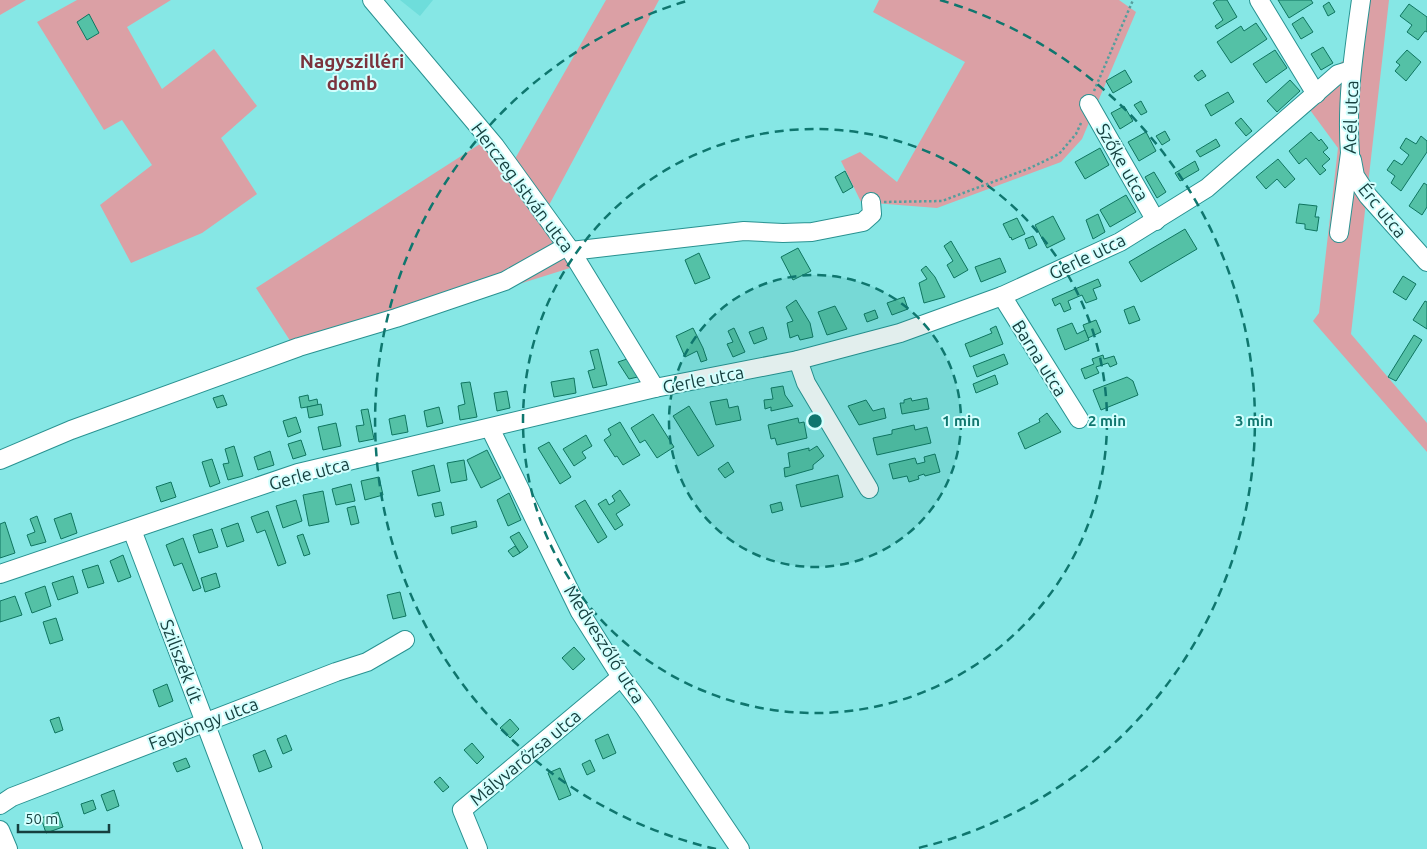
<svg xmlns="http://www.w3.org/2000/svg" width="1427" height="849" font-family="Ubuntu,sans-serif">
<rect width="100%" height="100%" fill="#86e7e5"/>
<path fill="#6edddb" d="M400 0H433L420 16Z"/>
<g fill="#dba0a5">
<path d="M0 0H26L0 15Z"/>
<path d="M77 0H171L127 27 162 89 214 49 257 106 221 138 257 194 202 233 131 263 100 205 152 165 122 120 104 130 37 22Z"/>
<path d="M606 0H659L548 207 586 263 298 353 256 288 483 142 508 171Z"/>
<path d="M879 0H1119L1136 12 1082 139 1061 162 937 208 861 202 841 161 860 152 897 182 965 62 873 12Z"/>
<path d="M1354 0H1389L1351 334 1427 423V452L1313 321 1319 313 1338 148 1299 95 1348 57Z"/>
</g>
<g fill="#54c1a6" stroke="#0f7560">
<path d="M1217 0H1227L1237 17 1217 29 1215 26 1223 20 1213 3Z"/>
<path d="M1278 0H1311L1313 3 1289 18Z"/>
<path d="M1329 2 1335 12 1328 16 1323 6Z"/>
<path d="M1409 4 1427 17V32L1425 31 1418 40 1407 32 1412 25 1400 16Z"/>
<path d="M89 14 99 33 87 40 77 22Z"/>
<path d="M1303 17 1313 32 1301 39 1292 24Z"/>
<path d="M1256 23 1267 39 1231 63 1217 42 1241 26 1244 31Z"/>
<path d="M1323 47 1333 63 1321 70 1311 54Z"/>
<path d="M1275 50 1287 68 1266 83 1253 64Z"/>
<path d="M1407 50 1421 62 1406 81 1395 71 1400 65 1396 62Z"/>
<path d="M1125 70 1132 82 1113 93 1106 81Z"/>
<path d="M1202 70 1206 76 1198 81 1194 76Z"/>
<path d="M1290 80 1300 91 1277 112 1267 101Z"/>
<path d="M1228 92 1234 102 1211 116 1205 105Z"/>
<path d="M1141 101 1147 112 1141 115 1134 105Z"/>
<path d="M1124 106 1133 121 1120 129 1111 113Z"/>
<path d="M1241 118 1252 131 1246 136 1235 123Z"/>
<path d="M1165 131 1170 140 1162 145 1156 136Z"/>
<path d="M1146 132 1156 151 1139 161 1128 142Z"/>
<path d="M1311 132 1319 141 1321 139 1328 148 1323 152 1330 159 1322 166 1326 170 1320 175 1306 158 1299 164 1289 151Z"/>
<path d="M1421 136 1427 141V152L1401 191 1391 183 1395 176 1387 170 1394 160 1402 165 1409 155 1400 148 1406 138 1416 144Z"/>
<path d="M1216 139 1220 146 1200 157 1196 151Z"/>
<path d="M1100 148 1109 165 1085 179 1075 162Z"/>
<path d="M1278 159 1295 179 1285 188 1277 179 1266 189 1256 177Z"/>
<path d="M1195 161 1199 170 1180 181 1175 173Z"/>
<path d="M845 171 853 187 843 193 835 177Z"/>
<path d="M1154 172 1166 192 1157 198 1145 177Z"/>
<path d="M1424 183 1427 185V207L1422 215 1409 206Z"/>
<path d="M1126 195 1136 212 1110 227 1100 210Z"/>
<path d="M1299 204 1317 206 1315 217H1319L1317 231 1305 229V224L1296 223Z"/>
<path d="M1098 214 1105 232 1093 239 1086 220Z"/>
<path d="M1053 216 1065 239 1047 248 1035 225Z"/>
<path d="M1017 218 1025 234 1012 240 1011 237 1010 238 1003 224Z"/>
<path d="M1185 229 1197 249 1141 282 1129 262Z"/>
<path d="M1033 236 1037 245 1029 249 1025 239Z"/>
<path d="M951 241 968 270 954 278 947 265 953 261 944 246Z"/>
<path d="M798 248 811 271 793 280 781 257Z"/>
<path d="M699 253 710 278 695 284 685 260Z"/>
<path d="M1000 258 1006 272 981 282 975 267Z"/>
<path d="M926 266 935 277 945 297 924 303 919 283 927 279 921 270Z"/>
<path d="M1403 276 1416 284 1406 300 1393 292Z"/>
<path d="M1098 279 1101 286 1093 289 1097 299 1086 303 1082 295 1068 301 1071 309 1064 312 1060 303 1055 306 1052 299Z"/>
<path d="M904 297 908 309 892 315 887 303Z"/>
<path d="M796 300 810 323 813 337 800 340 798 335 790 338 787 323 793 321 786 307Z"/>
<path d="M1425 301 1427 302V329L1413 320Z"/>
<path d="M835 306 847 329 827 335 818 312Z"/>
<path d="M1134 306 1140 320 1129 324 1124 310Z"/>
<path d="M875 310 878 318 867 322 864 314Z"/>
<path d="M1096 320 1101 332 1088 338 1083 325Z"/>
<path d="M1072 323 1077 334 1085 330 1089 340 1065 350 1057 329Z"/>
<path d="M996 326 1003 344 970 357 965 344 992 333 990 329Z"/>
<path d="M763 327 767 339 754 344 749 332Z"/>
<path d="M693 328 703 348 707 360 701 362 697 351 685 357 676 336Z"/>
<path d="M734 328 745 352 733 357 727 344 733 342 728 331Z"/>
<path d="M1414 335 1422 340 1396 381 1388 377Z"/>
<path d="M598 349 607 385 593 388 588 371 595 369 590 351Z"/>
<path d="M1004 354 1008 364 977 377 973 366Z"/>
<path d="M1103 355 1104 359 1114 356 1117 364 1110 367 1108 363 1096 367 1099 373 1085 379 1081 369 1094 364 1092 359Z"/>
<path d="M630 358 642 376 629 379 618 362Z"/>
<path d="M995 375 998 384 976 393 973 384Z"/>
<path d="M1127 377 1133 381 1138 395 1101 410 1093 390Z"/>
<path d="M574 378 576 393 554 397 551 382Z"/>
<path d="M470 382 477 417 460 420 458 406 465 404 461 383Z"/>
<path d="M783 386 785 395 793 406 771 411V407L765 409 764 400 773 399 771 388Z"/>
<path d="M507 391 510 408 497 411 494 393Z"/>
<path d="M223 395 227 405 217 408 213 398Z"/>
<path d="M308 395 309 401 317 399 318 405 301 408 299 397Z"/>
<path d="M911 398 912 401 927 398 929 409 902 414 900 403H904V400Z"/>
<path d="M727 399 729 408 738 406 741 420 716 425 710 402Z"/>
<path d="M866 400 873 411 884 408 886 418 859 425 848 406Z"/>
<path d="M321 404 323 415 309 418 307 407Z"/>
<path d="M689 406 714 446 698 456 673 416Z"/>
<path d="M439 407 443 423 427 427 424 411Z"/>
<path d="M368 409 374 439 359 442 356 426 364 425 361 410Z"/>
<path d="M1047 413 1061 432 1025 449 1018 433 1040 422 1039 419Z"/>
<path d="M653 414 674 447 657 458 645 440 640 443 631 428Z"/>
<path d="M405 415 408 432 392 435 389 419Z"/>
<path d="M296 417 301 432 288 437 283 421Z"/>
<path d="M798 418 799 423 804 422 807 438 777 445 775 438 771 439 768 425Z"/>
<path d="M620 422 640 455 623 465 617 456 615 457 604 440 611 435 608 429Z"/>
<path d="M336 423 341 446 323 450 318 427Z"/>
<path d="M914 425 915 430 927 427 931 443 877 455 873 438 892 434V430Z"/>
<path d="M586 435 592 446 582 452 586 458 574 466 563 449Z"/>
<path d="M301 440 306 455 293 459 288 444Z"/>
<path d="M549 442 571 477 560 484 538 448Z"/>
<path d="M234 446 243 476 228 480 223 464 229 463 225 449Z"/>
<path d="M817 446 824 456 813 465V469L785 477 784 468 790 467 788 453 809 448V451Z"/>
<path d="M487 450 501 478 481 488 467 460Z"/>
<path d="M270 451 274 465 258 470 254 457Z"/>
<path d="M935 454 940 472 925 476 924 474 918 476 919 479 909 482 907 476 893 479 889 464 915 458 917 464 925 462 924 457Z"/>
<path d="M212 459 220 483 210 487 202 462Z"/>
<path d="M464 460 467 480 451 483 447 463Z"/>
<path d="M728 462 734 472 725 478 718 469Z"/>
<path d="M434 465 440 491 418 496 412 471Z"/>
<path d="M838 475 843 497 801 507 796 485Z"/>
<path d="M379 477 383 495 365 500 361 481Z"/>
<path d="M171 482 176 497 161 502 156 487Z"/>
<path d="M351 484 355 501 336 505 332 489Z"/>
<path d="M620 490 630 505 616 514 623 525 615 530 598 504 606 499 609 505 615 501 612 496Z"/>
<path d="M323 491 329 522 309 526 303 495Z"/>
<path d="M509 493 521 520 508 526 497 500Z"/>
<path d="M296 500 302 521 283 528 276 506Z"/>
<path d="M585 500 607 537 598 543 575 506Z"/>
<path d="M441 502 444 515 435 517 432 504Z"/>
<path d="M781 502 783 510 772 513 770 505Z"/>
<path d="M355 506 359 523 351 525 347 508Z"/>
<path d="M268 511 286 563 278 566 265 530 257 533 251 517Z"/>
<path d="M71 513 77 533 61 539 54 519Z"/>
<path d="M37 516 46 542 31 546 27 535 35 532 30 519Z"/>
<path d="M476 521 477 527 452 534 451 527Z"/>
<path d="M5 522 15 553 0 558V524Z"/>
<path d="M238 523 244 541 227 547 221 529Z"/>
<path d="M212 529 218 547 199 553 193 535Z"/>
<path d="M519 532 528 547 520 553 510 537Z"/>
<path d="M303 534 310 554 304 556 297 536Z"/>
<path d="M183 538 201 588 193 591 182 563 174 566 166 545Z"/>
<path d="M515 546 520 553 513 557 508 551Z"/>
<path d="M123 555 131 577 118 582 110 561Z"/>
<path d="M98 565 104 583 88 588 82 570Z"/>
<path d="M216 573 220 587 205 592 201 578Z"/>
<path d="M73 576 78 593 58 600 52 583Z"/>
<path d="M45 586 51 606 32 613 25 593Z"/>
<path d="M400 592 406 616 393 619 387 595Z"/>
<path d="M15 596 22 615 0 622V601Z"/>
<path d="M56 618 63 640 50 644 43 622Z"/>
<path d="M574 647 585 659 573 670 562 658Z"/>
<path d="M167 684 173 701 159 707 153 690Z"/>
<path d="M59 717 63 730 55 733 50 720Z"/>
<path d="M510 719 519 729 510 738 500 728Z"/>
<path d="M608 734 616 753 603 759 595 740Z"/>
<path d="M286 735 292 750 283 754 277 739Z"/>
<path d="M472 743 484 757 477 764 464 750Z"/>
<path d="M265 750 272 767 259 772 253 755Z"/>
<path d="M186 758 190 767 177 772 173 763Z"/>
<path d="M590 760 595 771 587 775 582 764Z"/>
<path d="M560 768 571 795 559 800 548 773Z"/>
<path d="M440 777 449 787 443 792 434 782Z"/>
<path d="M114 790 119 806 107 811 101 795Z"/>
<path d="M93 800 96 809 84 814 81 804Z"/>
<path d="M58 812 63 827 46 833 41 818Z"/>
</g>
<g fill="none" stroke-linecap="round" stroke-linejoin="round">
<defs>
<g id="minor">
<path d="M372 0 495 146 571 251 655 388"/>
<path d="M1259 0 1316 94"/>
<path d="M1089 104 1156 221"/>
<path d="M1352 160 1355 176 1368 196 1427 262"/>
<path d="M1339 233 1350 153C1346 102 1354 50 1361 0"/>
<path d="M571 251 744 231 783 233 812 232 863 222 872 214 871 202"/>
<path d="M1002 296 1079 419"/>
<path d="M798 360 806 383 869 489"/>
<path d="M490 428 580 612 621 677 644 707 740 849"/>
<path d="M0 460 71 430 299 347 396 318 505 281 567 246"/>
<path d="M132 530 253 849"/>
<path d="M0 574 298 473 655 388 798 360 900 333 1002 296 1120 242 1207 188 1338 74 1351 70"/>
<path d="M0 805 12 797 336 672 367 662 405 640"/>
<path d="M0 830 8 849"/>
<path d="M478 849 462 810 621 677"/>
</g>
</defs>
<use href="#minor" stroke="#299291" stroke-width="20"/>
<g stroke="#559e9d" stroke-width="2.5" stroke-dasharray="2.5 2.5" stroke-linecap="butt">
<path d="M1094 91 1133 0"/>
<path d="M884 202 942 201 1030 168 1059 154 1076 134 1082 121"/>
</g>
<use href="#minor" stroke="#fff" stroke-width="18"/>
</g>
<circle cx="815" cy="421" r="146" fill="#0f766e" fill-opacity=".12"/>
<g fill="none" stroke="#0f766e" stroke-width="2.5" stroke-dasharray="9 6">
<circle cx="815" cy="421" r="146"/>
<circle cx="815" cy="421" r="292"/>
<path d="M716 849A439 439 0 0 1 690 0M940 0A439 439 0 0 1 914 849"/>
</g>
<g text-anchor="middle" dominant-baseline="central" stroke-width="4" stroke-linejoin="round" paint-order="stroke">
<g font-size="18" fill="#153f3e" stroke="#d2fffe">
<text transform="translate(1350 117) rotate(-88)">Acél utca</text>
<text transform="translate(1123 162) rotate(60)">Szőke utca</text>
<text transform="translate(523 187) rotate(53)">Herczeg István utca</text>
<text transform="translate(1383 210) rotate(51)">Érc utca</text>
<text transform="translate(1087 256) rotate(-26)">Gerle utca</text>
<text transform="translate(1040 358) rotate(58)">Barna utca</text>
<text transform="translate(703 379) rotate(-11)">Gerle utca</text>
<text transform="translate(309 473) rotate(-15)">Gerle utca</text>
<text transform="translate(605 644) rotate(58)">Medveszőlő utca</text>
<text transform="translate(182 661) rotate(69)">Sziliszék út</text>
<text transform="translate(203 723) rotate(-21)">Fagyöngy utca</text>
<text transform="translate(525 757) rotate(-40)">Mályvarózsa utca</text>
</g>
<g font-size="19" font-weight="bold" fill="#7b333d" stroke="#d2fffe">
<text x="352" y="61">Nagyszilléri<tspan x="352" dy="22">domb</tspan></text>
</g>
</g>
<circle cx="815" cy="421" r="8" fill="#0f766e" stroke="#d2fffe" stroke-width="2.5"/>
<g font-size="15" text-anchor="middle" font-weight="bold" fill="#0f766e" stroke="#d2fffe" stroke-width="4" stroke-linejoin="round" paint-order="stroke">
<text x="961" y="426">1 min</text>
<text x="1107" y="426">2 min</text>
<text x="1254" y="426">3 min</text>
</g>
<path d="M18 824v8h91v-8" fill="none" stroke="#153f3e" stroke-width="2.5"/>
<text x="25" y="824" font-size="15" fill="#153f3e" stroke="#d2fffe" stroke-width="4" paint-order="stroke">50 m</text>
</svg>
